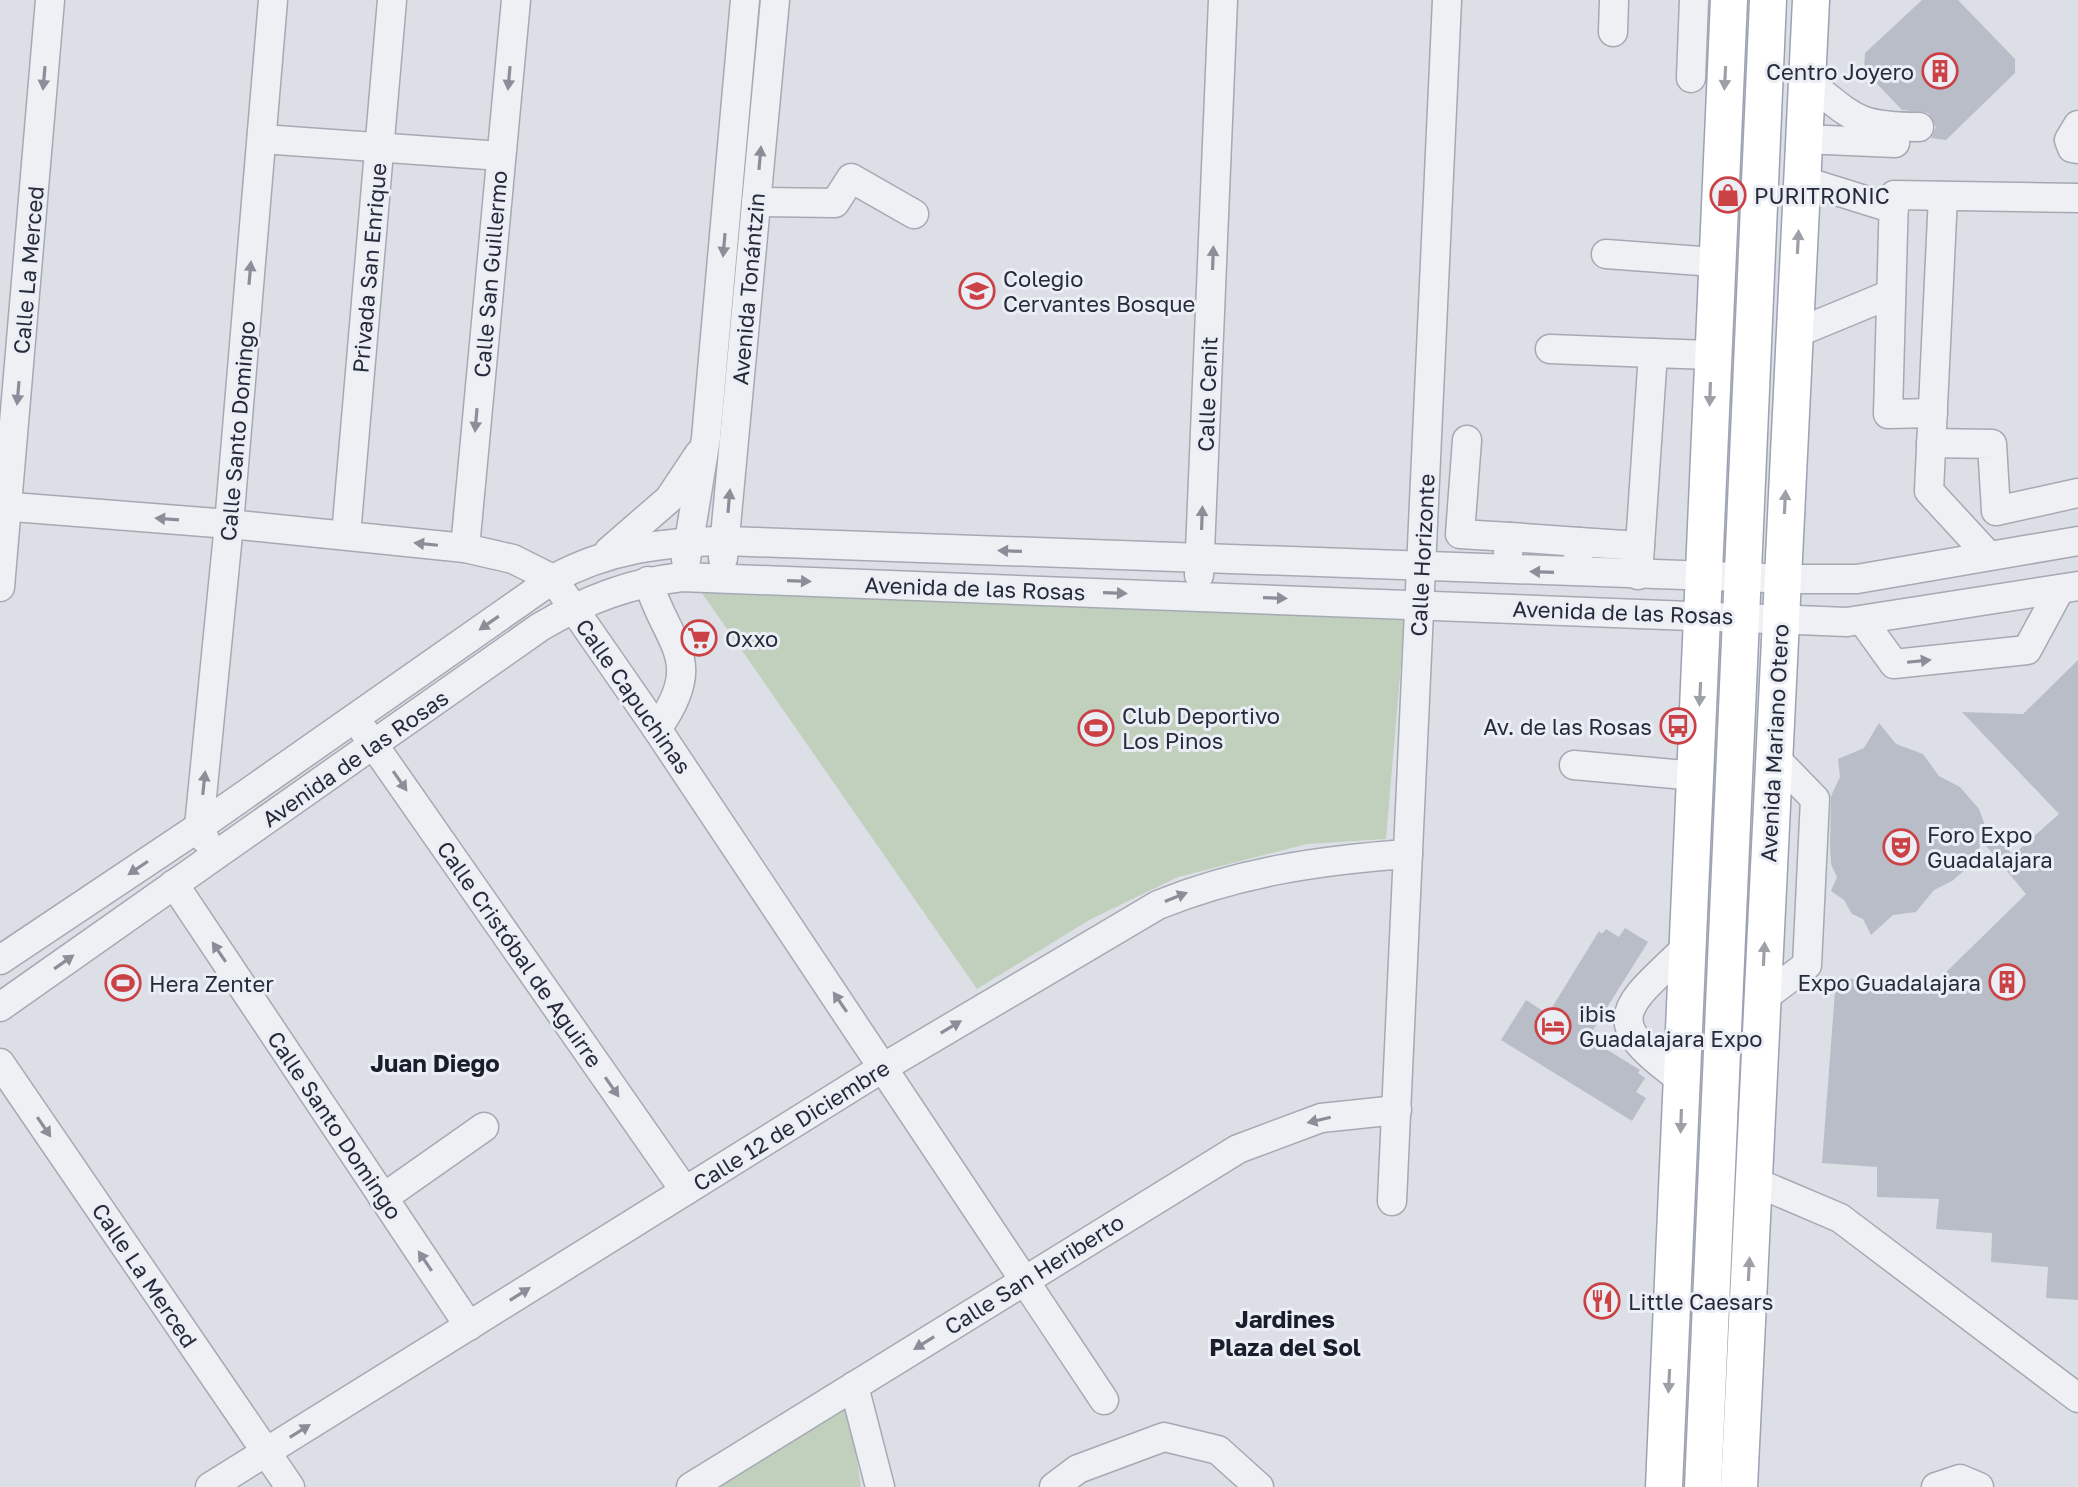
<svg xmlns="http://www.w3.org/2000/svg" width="2078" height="1487" font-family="'Golos Text',sans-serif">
<rect width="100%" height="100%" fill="#dcdfe6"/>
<g fill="#c0d0bd">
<path d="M702 593 1405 617 1386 839 1307 844 1178 877 1091 919 977 989Z"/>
<path d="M848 1404 861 1487H716Z"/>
</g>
<g fill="#b9bdc8">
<path d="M1922 0H1958L2015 59V73L1946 140 1931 138 1936 127 1928 113 1902 110 1864 70 1865 53Z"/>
<path d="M2078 660V1300L2046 1298 2048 1267 1991 1262 1992 1233 1936 1229 1939 1199 1877 1197V1167L1822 1163 1836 978 1933 985 2026 894 1982 841 1973 863 1952 881 1934 890 1916 912 1893 915 1871 935 1863 919 1852 914 1844 900 1831 891 1837 877 1831 864 1830 845 1831 796 1840 777 1838 759 1864 748 1879 723 1896 744 1923 754 1939 776 1960 787 1979 809 1986 828 1983 837 1990 831 2013 855 2059 814 1962 712 2023 714Z"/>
<path d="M1625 928 1648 942 1588 1038 1640 1070 1638 1073 1645 1078 1636 1092 1646 1098 1632 1121 1501 1040 1526 1000 1548 1014 1599 931 1602 934 1606 929 1619 937Z"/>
</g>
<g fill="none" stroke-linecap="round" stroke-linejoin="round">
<defs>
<g id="minor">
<path d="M1613 32 1614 0"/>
<path d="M1691 78 1694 0"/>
<path d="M1807 81C1855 118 1855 127 1919 127"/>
<path d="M2078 125 2069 140 2072 148 2078 149"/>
<path d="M262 139 501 156"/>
<path d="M1804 139 1895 143"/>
<path d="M1801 180 1894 209"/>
<path d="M1943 196 1929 491 1988 555"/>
<path d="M756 202 835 203 851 178 914 214"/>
<path d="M1606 254 1714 262"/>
<path d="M1794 334 1891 294"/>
<path d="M1550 349 1653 353"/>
<path d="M1933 413 1888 414 1894 195 2078 198"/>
<path d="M1467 440 1460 534 1510 537"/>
<path d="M1931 443 1992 444 1996 511 2078 493"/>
<path d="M0 506 229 524 465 548 513 559 553 579 657 729 1104 1400"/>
<path d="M346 535 392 0"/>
<path d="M465 548 516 0"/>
<path d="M609 551 669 499 699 454"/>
<path d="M1508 554 1510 537 1579 542"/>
<path d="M723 558 775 0"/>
<path d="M686 560 706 438 745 0"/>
<path d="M1578 560 1579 542 1640 546"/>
<path d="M1199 575 1223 0"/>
<path d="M1638 575 1653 353 1711 355"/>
<path d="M648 581C667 645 707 659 657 729"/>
<path d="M0 587 50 0"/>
<path d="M1863 621 1894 664 2027 650 2060 589"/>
<path d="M364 731 685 1191"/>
<path d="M1574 765 1696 776"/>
<path d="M205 839 199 827 229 524 273 0"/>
<path d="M174 884 469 1326"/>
<path d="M0 960 199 827 553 579C608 549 663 542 725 541L1796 579H1857L2078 541"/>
<path d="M1762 999 1807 965 1815 799 1773 756"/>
<path d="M0 1007 540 627C586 600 629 583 682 577L1847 622 2078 586"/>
<path d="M0 1063 290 1487"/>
<path d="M1682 1080C1597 1019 1624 1008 1688 946"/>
<path d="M1753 1181 1840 1218 2078 1398"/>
<path d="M383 1198 484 1127"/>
<path d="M1392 1201 1447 0"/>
<path d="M854 1386 880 1487"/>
<path d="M210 1487 884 1067 1158 905C1239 872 1321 860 1408 854"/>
<path d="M691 1487 1238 1149 1321 1118 1397 1110"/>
<path d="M1054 1487 1078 1469 1164 1437 1218 1450 1259 1487"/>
<path d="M1936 1487 1960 1479 1979 1487"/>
</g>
<g id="major">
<path d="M1664 1487C1687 991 1704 495 1729 0"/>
<path d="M1703 1487 1768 0"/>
<path d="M1739 1487 1811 0"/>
</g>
</defs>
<use href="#minor" stroke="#a5a9b3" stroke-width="31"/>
<use href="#major" stroke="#9ca2b1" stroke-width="39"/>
<use href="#minor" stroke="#eef0f4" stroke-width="28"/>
<use href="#major" stroke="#fff" stroke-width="36"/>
</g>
<defs><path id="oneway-solid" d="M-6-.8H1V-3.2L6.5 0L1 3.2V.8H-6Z" transform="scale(2)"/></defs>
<g fill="#8a8e98">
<use href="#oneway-solid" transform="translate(44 78) rotate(95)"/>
<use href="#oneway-solid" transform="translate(509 78) rotate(95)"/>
<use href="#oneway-solid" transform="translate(760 158) rotate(-85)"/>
<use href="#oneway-solid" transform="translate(724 245) rotate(95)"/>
<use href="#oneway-solid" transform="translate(1213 258) rotate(-88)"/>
<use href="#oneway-solid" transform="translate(250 273) rotate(-85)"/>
<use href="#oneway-solid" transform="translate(18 393) rotate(95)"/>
<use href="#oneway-solid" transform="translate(476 420) rotate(95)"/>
<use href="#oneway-solid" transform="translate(729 501) rotate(-85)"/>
<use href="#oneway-solid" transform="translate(1202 518) rotate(-88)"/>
<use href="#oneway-solid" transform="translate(167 519) rotate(-176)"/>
<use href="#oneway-solid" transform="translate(426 544) rotate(-174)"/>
<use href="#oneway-solid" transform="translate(1010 551) rotate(-178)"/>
<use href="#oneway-solid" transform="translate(1542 572) rotate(-178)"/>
<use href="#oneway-solid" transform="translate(799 581) rotate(2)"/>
<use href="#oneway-solid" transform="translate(1115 593) rotate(2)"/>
<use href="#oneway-solid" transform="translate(1275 598) rotate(2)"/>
<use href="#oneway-solid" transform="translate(489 623) rotate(145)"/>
<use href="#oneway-solid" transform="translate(1919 661) rotate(-6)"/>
<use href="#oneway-solid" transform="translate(400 781) rotate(55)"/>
<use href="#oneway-solid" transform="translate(204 783) rotate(-84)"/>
<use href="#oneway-solid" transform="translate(138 868) rotate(146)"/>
<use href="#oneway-solid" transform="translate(1176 897) rotate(-22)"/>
<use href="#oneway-solid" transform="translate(219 952) rotate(-124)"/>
<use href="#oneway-solid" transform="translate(64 962) rotate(-35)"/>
<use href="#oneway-solid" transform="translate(840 1002) rotate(-124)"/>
<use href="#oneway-solid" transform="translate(951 1027) rotate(-31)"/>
<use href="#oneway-solid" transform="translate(612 1087) rotate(55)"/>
<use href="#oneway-solid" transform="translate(1319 1120) rotate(167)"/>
<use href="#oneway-solid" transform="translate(44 1127) rotate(56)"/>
<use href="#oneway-solid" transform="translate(425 1261) rotate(-124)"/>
<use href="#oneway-solid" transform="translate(520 1294) rotate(-32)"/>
<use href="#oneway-solid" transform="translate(924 1343) rotate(148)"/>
<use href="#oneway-solid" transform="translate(300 1431) rotate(-32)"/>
</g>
<g fill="#9da0a7">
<use href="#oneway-solid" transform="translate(1725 78) rotate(93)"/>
<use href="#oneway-solid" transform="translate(1798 242) rotate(-87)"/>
<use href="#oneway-solid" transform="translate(1710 394) rotate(92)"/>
<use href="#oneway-solid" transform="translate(1785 502) rotate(-87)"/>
<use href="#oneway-solid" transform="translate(1700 694) rotate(93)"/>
<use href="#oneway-solid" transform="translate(1764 954) rotate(-87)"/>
<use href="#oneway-solid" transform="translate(1681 1121) rotate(92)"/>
<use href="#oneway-solid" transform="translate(1749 1269) rotate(-87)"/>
<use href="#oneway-solid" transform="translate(1669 1381) rotate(93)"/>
</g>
<defs>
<symbol id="building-ring" viewBox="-11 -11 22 22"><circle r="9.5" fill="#ebeef4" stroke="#ca4245" stroke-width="1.5"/><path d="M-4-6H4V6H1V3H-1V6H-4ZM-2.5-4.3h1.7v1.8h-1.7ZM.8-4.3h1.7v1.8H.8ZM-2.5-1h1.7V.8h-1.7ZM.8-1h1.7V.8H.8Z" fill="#ca4245"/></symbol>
<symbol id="shop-ring" viewBox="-11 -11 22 22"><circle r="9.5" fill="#ebeef4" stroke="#ca4245" stroke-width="1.5"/><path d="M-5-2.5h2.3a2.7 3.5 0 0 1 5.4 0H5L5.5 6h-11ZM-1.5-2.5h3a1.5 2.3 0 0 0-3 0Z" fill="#ca4245"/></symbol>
<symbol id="school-ring" viewBox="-11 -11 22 22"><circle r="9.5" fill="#ebeef4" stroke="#ca4245" stroke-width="1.5"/><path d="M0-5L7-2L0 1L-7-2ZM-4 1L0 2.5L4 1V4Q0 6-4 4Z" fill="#ca4245"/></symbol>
<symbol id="supermarket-ring" viewBox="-11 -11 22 22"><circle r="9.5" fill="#ebeef4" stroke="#ca4245" stroke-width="1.5"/><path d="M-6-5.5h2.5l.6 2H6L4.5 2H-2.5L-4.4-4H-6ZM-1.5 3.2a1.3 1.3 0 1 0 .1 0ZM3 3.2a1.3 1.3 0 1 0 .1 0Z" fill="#ca4245"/></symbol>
<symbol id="bus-ring" viewBox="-11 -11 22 22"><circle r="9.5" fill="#ebeef4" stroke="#ca4245" stroke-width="1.5"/><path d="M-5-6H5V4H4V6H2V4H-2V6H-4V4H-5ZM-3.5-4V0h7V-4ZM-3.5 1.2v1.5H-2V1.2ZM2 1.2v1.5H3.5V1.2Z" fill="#ca4245"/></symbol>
<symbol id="stadium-ring" viewBox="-11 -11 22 22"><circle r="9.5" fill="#ebeef4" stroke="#ca4245" stroke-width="1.5"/><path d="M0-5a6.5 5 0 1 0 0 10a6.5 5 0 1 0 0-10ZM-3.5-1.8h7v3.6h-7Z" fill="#ca4245"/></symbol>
<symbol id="theatre-ring" viewBox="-11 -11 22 22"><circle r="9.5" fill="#ebeef4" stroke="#ca4245" stroke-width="1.5"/><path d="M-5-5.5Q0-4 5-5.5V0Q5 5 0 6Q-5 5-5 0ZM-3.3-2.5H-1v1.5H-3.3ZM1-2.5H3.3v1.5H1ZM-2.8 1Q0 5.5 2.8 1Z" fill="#ca4245"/></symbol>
<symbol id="hotel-ring" viewBox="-11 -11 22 22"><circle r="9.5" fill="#ebeef4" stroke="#ca4245" stroke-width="1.5"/><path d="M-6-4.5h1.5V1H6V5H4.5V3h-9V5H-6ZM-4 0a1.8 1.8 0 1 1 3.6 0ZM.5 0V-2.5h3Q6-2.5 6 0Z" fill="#ca4245"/></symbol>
<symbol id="restaurant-ring" viewBox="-11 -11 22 22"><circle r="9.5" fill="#ebeef4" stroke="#ca4245" stroke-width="1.5"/><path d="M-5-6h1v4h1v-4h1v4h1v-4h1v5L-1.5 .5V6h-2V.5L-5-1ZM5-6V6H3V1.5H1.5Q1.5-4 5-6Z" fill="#ca4245"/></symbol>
</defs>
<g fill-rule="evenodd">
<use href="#building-ring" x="1920" y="51" width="40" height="40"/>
<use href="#shop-ring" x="1708" y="175" width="40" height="40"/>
<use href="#school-ring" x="957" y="271" width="40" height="40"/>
<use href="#supermarket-ring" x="679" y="618" width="40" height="40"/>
<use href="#bus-ring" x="1658" y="706" width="40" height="40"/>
<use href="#stadium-ring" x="1076" y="708" width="40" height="40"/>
<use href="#theatre-ring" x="1881" y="827" width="40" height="40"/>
<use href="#building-ring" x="1987" y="962" width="40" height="40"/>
<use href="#stadium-ring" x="103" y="963" width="40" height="40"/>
<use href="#hotel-ring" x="1533" y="1006" width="40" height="40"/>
<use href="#restaurant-ring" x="1582" y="1281" width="40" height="40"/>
</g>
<g text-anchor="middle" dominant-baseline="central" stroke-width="6" stroke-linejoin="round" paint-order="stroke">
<g font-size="22" fill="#262b3c" stroke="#ebeef4" text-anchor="start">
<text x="1914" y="71" text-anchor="end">Centro Joyero</text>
<text x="1754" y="195">PURITRONIC</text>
<text x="1003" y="278">Colegio<tspan x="1003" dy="25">Cervantes Bosque</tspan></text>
<text x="725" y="638">Oxxo</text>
<text x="1122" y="715">Club Deportivo<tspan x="1122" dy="25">Los Pinos</tspan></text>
<text x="1652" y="726" text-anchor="end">Av. de las Rosas</text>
<text x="1927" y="834">Foro Expo<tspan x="1927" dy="25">Guadalajara</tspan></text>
<text x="1981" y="982" text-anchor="end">Expo Guadalajara</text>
<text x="149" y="983">Hera Zenter</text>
<text x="1579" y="1013">ibis<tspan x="1579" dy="25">Guadalajara Expo</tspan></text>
<text x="1628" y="1301">Little Caesars</text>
</g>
<g font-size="22" fill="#262b3c" stroke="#ebeef4">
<text transform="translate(369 268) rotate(-85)">Privada San Enrique</text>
<text transform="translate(28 270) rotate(-85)">Calle La Merced</text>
<text transform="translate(490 274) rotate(-85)">Calle San Guillermo</text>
<text transform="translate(748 289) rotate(-85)">Avenida Tonántzin</text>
<text transform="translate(1207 394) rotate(-88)">Calle Cenit</text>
<text transform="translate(237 431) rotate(-85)">Calle Santo Domingo</text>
<text transform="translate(1422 555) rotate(-87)">Calle Horizonte</text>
<text transform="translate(975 588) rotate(2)">Avenida de las Rosas</text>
<text transform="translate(1623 612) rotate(2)">Avenida de las Rosas</text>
<text transform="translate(634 696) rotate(55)">Calle Capuchinas</text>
<text transform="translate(1774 743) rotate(-87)">Avenida Mariano Otero</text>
<text transform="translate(355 758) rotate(-35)">Avenida de las Rosas</text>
<text transform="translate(520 954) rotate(55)">Calle Cristóbal de Aguirre</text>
<text transform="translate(335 1125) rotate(56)">Calle Santo Domingo</text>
<text transform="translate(791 1125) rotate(-32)">Calle 12 de Diciembre</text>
<text transform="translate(1034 1274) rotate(-32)">Calle San Heriberto</text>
<text transform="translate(145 1275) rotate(56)">Calle La Merced</text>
</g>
<g font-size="24" font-weight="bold" fill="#191d2c" stroke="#ebeef4">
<text x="435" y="1062">Juan Diego</text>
<text x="1285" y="1318">Jardines<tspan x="1285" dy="28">Plaza del Sol</tspan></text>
</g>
</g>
</svg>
